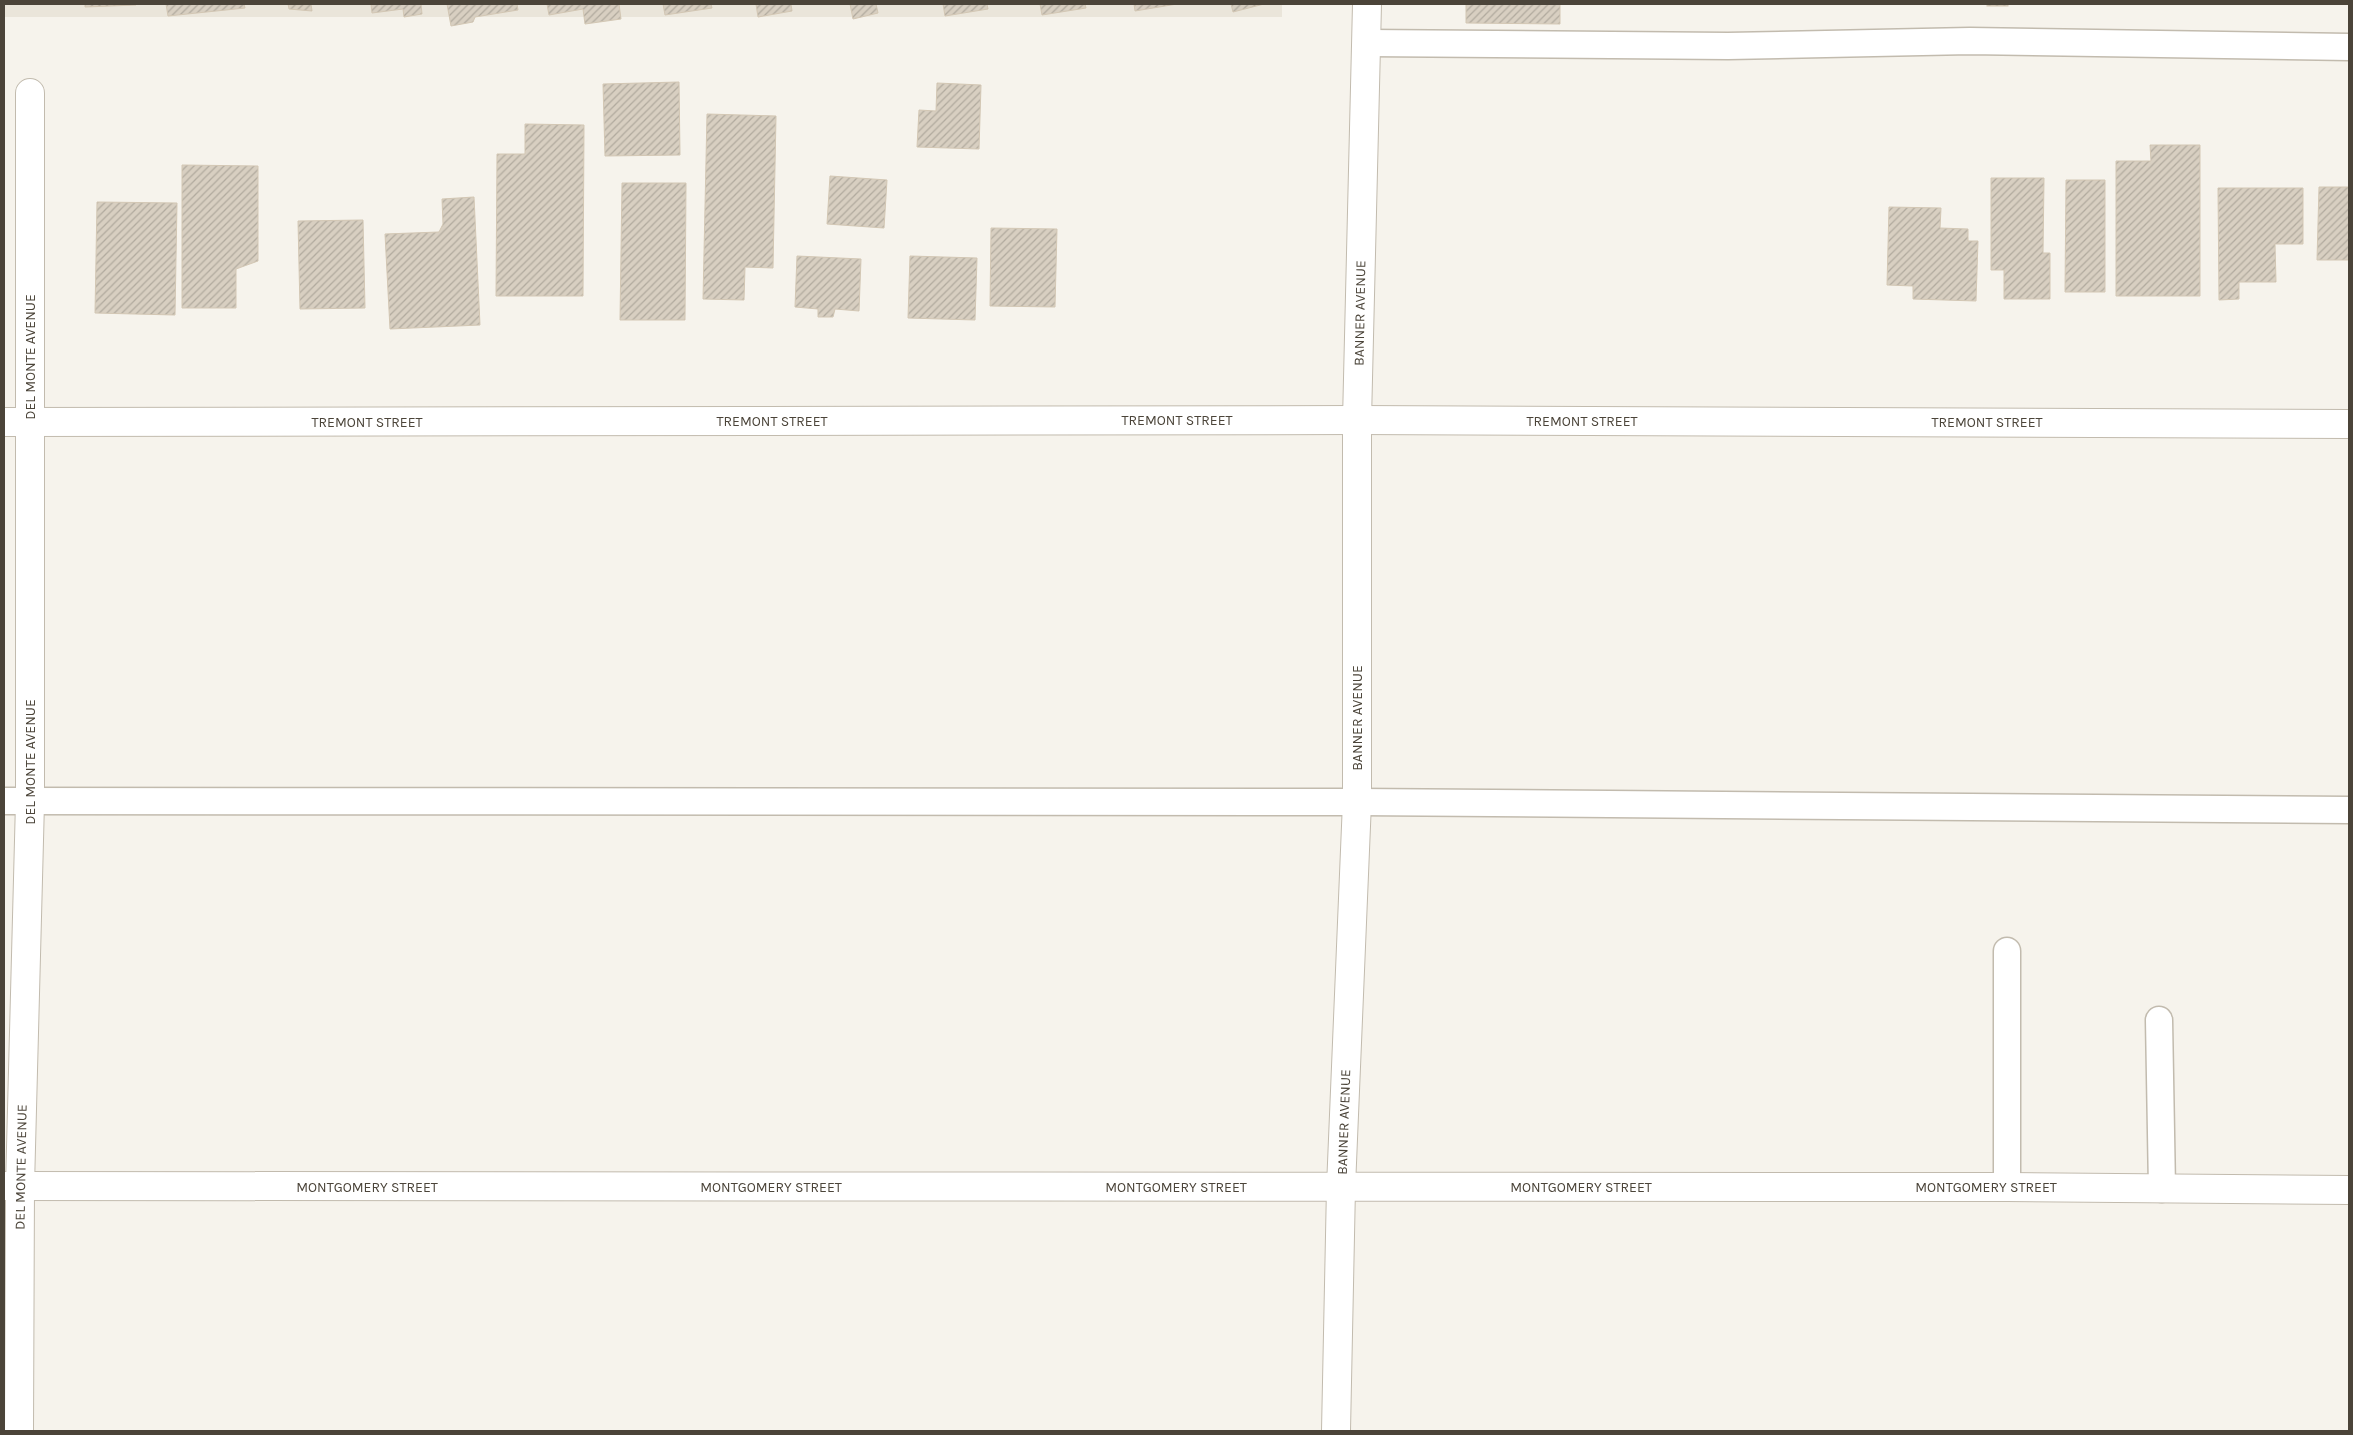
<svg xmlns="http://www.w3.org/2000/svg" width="2353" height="1435" font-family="Karla,sans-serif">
<defs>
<pattern id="building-hatch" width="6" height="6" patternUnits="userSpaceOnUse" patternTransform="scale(1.25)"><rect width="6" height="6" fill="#d8cfc1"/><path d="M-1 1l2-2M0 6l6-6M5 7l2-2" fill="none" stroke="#b1aa9e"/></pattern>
</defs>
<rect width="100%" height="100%" fill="#f6f3ec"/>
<rect fill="#eae5da" x="4" y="4" width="1278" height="13"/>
<g fill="url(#building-hatch)" stroke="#d3c7b4">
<path d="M85 4H135L136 5 85 7Z"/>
<path d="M166 4H244L245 8 168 16Z"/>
<path d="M288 4H311L312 11 289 9Z"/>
<path d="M371 4H421L422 14 404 17 403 9 372 13Z"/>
<path d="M447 4H517L518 10 475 17 473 22 451 26Z"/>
<path d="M547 4H619L621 19 585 24 583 9 549 15Z"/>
<path d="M663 4H711L712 8 665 15Z"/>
<path d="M756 4H791L792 11 758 17Z"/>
<path d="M850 4H876L878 13 853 19Z"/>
<path d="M943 4H987L988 9 945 16Z"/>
<path d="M1040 4H1085L1086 8 1042 15Z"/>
<path d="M1134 4H1177L1135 11Z"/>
<path d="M1231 4H1264L1233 12Z"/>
<path d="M1466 4H1560V24L1466 23Z"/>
<rect x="1987" y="4" width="21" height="2"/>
<path d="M679 82 680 155 605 156 603 84Z"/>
<path d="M937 83 981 85 979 149 917 147 919 110 936 111Z"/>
<path d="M707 114 776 116 773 268 745 267 744 300 703 299Z"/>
<path d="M525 124 584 125 583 296H496L497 154H525Z"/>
<path d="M2150 145H2200V296H2116V161H2151Z"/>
<path d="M182 165 258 166V261L236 269V308H182Z"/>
<path d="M830 176 887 180 884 228 827 224Z"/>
<path d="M1991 178H2044L2043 253H2050V299H2004V270H1991Z"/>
<path d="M2066 180H2105V292H2065Z"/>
<path d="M622 183H686L685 320H620Z"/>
<path d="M2319 187H2349V260H2317Z"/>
<path d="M2218 188H2303V244H2275L2276 282H2239V299L2219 300Z"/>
<path d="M474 197 480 325 390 329 385 234 439 232 443 224 442 199Z"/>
<path d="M97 202 177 203 175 315 95 313Z"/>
<path d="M1889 207 1941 208 1940 228 1968 229V241H1978L1976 301 1913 299V286L1887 285Z"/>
<path d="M363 220 365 308 300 309 298 221Z"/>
<path d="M991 228 1057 229 1055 307 990 306Z"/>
<path d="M797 256 861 259 859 311 835 309 833 317H818V309L795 307Z"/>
<path d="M910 256 977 258 975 320 908 318Z"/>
</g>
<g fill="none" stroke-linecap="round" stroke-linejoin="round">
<defs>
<g id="lane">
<path d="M1367 43 1728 46 1970 41 2349 47"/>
<path d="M4 801 1357 802 2349 810"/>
<path d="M2007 951V1187"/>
<path d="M2159 1020 2162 1189"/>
</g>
<g id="street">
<path d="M4 422 1357 420 2349 424"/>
<path d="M4 1186 2007 1187 2349 1190"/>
<path d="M19 1431 20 1186 30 802V93"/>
<path d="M1336 1431 1341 1187 1357 802V420L1367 4"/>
</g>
</defs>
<use href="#lane" stroke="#c2bbae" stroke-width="29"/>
<use href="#street" stroke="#c2bbae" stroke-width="30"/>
<use href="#lane" stroke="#fff" stroke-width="26"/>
<use href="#street" stroke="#fff" stroke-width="28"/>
</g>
<g text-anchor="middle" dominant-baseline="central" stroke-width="5" stroke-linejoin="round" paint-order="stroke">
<g font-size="14" fill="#4b4439" stroke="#fff">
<text transform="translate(1360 313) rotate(-89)">BANNER AVENUE</text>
<text transform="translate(30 357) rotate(-90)">DEL MONTE AVENUE</text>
<text x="1177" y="420">TREMONT STREET</text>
<text x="772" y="421">TREMONT STREET</text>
<text x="1582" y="421">TREMONT STREET</text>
<text x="367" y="422">TREMONT STREET</text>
<text x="1987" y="422">TREMONT STREET</text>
<text transform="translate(1357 718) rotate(-90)">BANNER AVENUE</text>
<text transform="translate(30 762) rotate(-90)">DEL MONTE AVENUE</text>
<text transform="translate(1344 1122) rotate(-88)">BANNER AVENUE</text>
<text transform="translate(21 1167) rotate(-89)">DEL MONTE AVENUE</text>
<text x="367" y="1187">MONTGOMERY STREET</text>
<text x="771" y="1187">MONTGOMERY STREET</text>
<text x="1176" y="1187">MONTGOMERY STREET</text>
<text x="1581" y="1187">MONTGOMERY STREET</text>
<text x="1986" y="1187">MONTGOMERY STREET</text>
</g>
</g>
<rect width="2353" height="1435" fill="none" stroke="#4b4439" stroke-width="10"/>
</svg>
